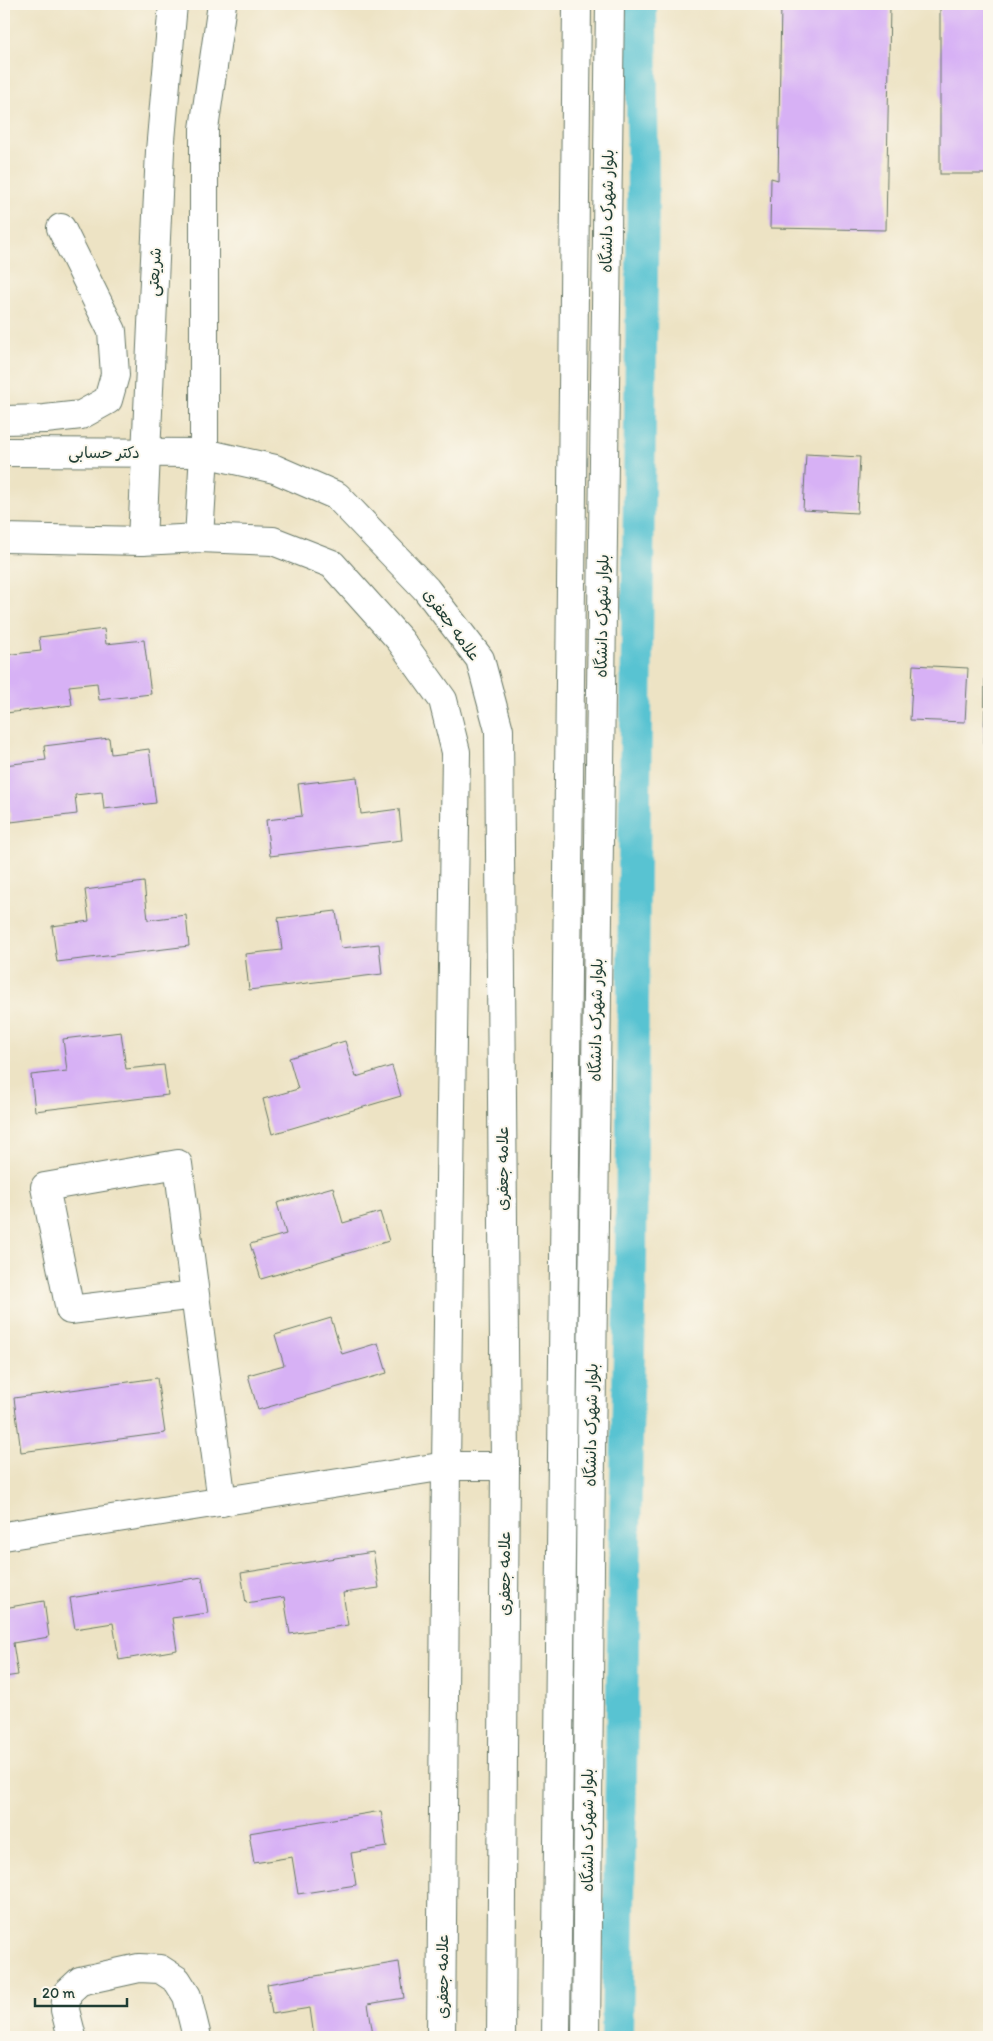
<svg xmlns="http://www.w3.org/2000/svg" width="993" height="2041" font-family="Itim,'Playpen Sans Arabic',sans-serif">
<rect width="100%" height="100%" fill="#fbf7ec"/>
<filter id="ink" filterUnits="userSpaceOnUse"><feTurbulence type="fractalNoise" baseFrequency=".02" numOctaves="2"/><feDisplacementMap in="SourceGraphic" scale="10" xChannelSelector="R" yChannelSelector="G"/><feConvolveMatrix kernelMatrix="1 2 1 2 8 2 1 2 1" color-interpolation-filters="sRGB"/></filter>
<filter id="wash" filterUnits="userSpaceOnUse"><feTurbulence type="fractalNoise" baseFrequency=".0096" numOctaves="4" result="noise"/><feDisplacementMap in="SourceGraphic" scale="20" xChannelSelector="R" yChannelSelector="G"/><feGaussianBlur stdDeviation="1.12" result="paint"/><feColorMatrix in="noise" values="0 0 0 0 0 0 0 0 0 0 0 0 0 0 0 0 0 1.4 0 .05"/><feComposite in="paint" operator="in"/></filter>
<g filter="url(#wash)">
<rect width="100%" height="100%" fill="#ede3c4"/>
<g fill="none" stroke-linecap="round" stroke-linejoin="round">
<path stroke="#58c3d2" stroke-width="32" d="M617 2037 624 1574 631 1261 634 869 643 195 641 4"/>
</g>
<g id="blocks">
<g fill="#d7b1f5">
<path d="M781 4H890L886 230 770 228 771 178 778 180Z"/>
<rect x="940" y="4" width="49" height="170"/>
<path d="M806 454 860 457 857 513 803 510Z"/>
<path d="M104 629 106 644 144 640 151 694 99 700 97 683 69 686 72 705 6 713 4 655 41 651 39 637Z"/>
<path d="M913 665 968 668 965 722 910 720Z"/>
<path d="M985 671H989V748H984Z"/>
<path d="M109 738 111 754 149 749 156 803 104 809 102 792 75 795 77 814 11 822 4 765 46 760 44 746Z"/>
<path d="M357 777 361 814 399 809 402 840 270 856 266 820 302 816 298 784Z"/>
<path d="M144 882 148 920 186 915 189 946 57 962 52 926 89 921 85 890Z"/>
<path d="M336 911 341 948 379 944 382 974 249 990 245 954 282 950 278 918Z"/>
<path d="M121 1032 126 1069 164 1065 168 1095 35 1111 31 1075 67 1071 63 1039Z"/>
<path d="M345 1041 356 1077 392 1066 401 1096 272 1134 263 1099 298 1089 289 1058Z"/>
<path d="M333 1187 343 1223 380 1212 389 1241 261 1279 250 1244 286 1234 277 1203Z"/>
<path d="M331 1318 342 1354 378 1343 387 1373 258 1410 248 1375 284 1365 275 1335Z"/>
<path d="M157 1378 165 1433 21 1452 14 1398Z"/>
<path d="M373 1552 379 1588 343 1593 348 1625 290 1634 284 1597 246 1603 241 1573Z"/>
<path d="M202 1577 208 1613 172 1618 177 1650 119 1660 113 1623 75 1629 70 1598Z"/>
<path d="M44 1601 49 1637 13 1643 18 1675 4 1677V1608Z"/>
<path d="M381 1811 387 1847 351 1853 356 1885 298 1894 292 1857 254 1863 249 1833Z"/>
<path d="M399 1962 404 1998 368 2004 373 2035 362 2037H314L310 2008 272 2014 267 1984Z"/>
</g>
</g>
</g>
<g filter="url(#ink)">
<use href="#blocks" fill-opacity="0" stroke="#677766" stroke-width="1"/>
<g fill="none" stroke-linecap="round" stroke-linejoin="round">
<defs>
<g id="minor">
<path d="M4 420 45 419 81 415 108 400 115 375 112 331 61 228"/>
<path d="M4 452 204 453 275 469 337 496 426 589 480 659 499 730 505 1466 501 2037"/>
<path d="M4 538 142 541 199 538 273 541 332 564 400 640 443 700 456 752 446 1466 441 2037"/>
<path d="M199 538 204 453V129L222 4"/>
<path d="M142 541 160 151 173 4"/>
<path d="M195 1295 70 1310 45 1187 178 1164 222 1502"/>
<path d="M4 1536 446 1466H505"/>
<path d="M72 2037 65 2010 67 1993 80 1981 139 1968 160 1969 177 1980 187 1996 197 2037"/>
<path d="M556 2037 577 4"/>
<path d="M586 2037 591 1451 610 4"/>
</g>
</defs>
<use href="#minor" stroke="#677766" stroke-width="30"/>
<use href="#minor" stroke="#fff" stroke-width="28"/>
</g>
</g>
<g text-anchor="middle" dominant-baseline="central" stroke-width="4" stroke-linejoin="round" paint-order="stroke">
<g font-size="16" fill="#1f3d34" stroke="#fbf7ec">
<text transform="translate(607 211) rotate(-89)">بلوار شهرک دانشگاه</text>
<text transform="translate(154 272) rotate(-87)">شریعتی</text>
<text x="104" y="452">دکتر حسابی</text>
<text transform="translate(602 616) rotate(-89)">بلوار شهرک دانشگاه</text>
<text transform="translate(452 625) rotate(54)">علامه جعفری</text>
<text transform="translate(596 1020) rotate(-89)">بلوار شهرک دانشگاه</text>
<text transform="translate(502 1168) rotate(-90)">علامه جعفری</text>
<text transform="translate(591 1425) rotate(-89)">بلوار شهرک دانشگاه</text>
<text transform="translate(504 1573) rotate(-90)">علامه جعفری</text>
<text transform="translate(587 1830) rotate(-90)">بلوار شهرک دانشگاه</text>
<text transform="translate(442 1976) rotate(-90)">علامه جعفری</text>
</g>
</g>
<rect width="993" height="2041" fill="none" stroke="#fbf7ec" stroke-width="20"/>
<path d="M35 1998v8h92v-8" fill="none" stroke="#1f3d34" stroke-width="2.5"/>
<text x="42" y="1998" font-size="15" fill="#1f3d34" stroke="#fbf7ec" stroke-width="4" paint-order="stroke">20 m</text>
</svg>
